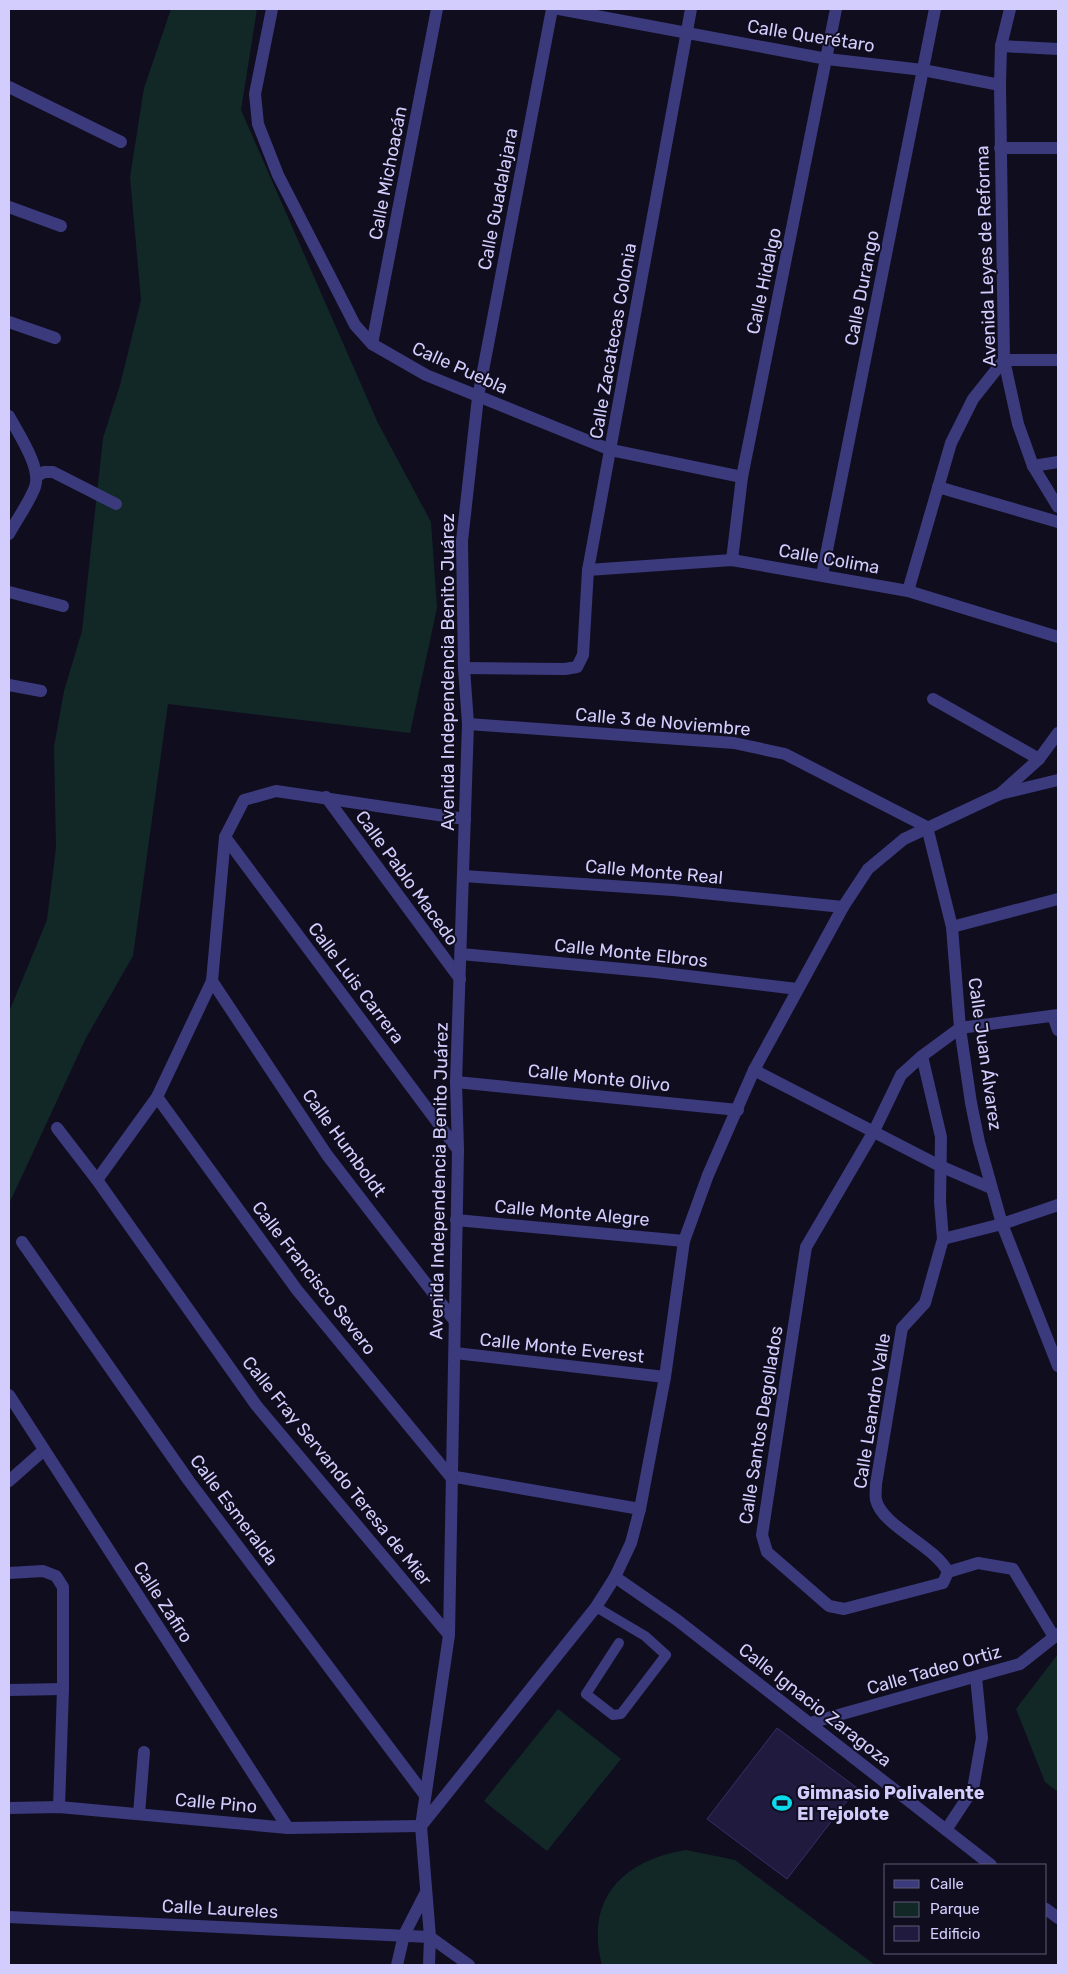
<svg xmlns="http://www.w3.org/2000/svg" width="1067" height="1974" font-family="Rubik,sans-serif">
<rect width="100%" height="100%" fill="#100d1f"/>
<g fill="#112827">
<path d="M171 9H257L241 110 378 423 431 522 437 608 410 733 168 704 133 956 86 1038 9 1204V1012L47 920 56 848 54 747 64 691 82 631 103 438 120 385 141 300 130 177 144 88Z"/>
<path d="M1058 1654V1792L1045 1782 1016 1709Z"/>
<path d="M558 1709 621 1759 547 1851 484 1801Z"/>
<path d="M686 1850 735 1860 875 1965H602C584 1898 624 1860 686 1850Z"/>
</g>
<path fill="#211a3f" stroke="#382d6a" d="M777 1728 857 1788 787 1879 707 1819Z"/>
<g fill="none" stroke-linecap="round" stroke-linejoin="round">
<path stroke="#3b3a7c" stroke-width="10" d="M596 1607 645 1636 666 1655 621 1714 613 1715 586 1694 619 1643"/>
<g stroke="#3b3a7c" stroke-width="12">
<path d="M272 9 255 94 258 124 278 175 355 325 372 344 426 375 611 450 742 477"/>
<path d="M1001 46 1058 49"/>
<path d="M9 87 121 142"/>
<path d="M1000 148H1058"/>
<path d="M9 207 61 226"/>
<path d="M9 322 55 338"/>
<path d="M372 344 437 9"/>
<path d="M9 416C18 433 42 468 35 487 29 503 17 519 9 534"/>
<path d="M1033 466 1058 462"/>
<path d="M37 476 44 472H53L116 504"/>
<path d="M938 487 1058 522"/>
<path d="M732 560 742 477 836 9"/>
<path d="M588 570 732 560 908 591 1058 637"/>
<path d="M822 575 935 9"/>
<path d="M908 591 951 443 973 399 1004 360H1058"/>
<path d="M9 592 63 606"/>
<path d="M464 668 565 669 577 667 583 655 588 570 691 9"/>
<path d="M9 685 41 691"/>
<path d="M933 699 1039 759"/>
<path d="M468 724 734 743 785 754 927 827 952 927 960 1028 971 1103 979 1142 1002 1224 1058 1366"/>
<path d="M1000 794 1058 780"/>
<path d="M326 797 460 979"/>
<path d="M225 837 458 1150"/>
<path d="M463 876 673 890 843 907"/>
<path d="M952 927 1058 899"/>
<path d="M461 954 655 972 797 989"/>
<path d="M212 981 327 1155 454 1320"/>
<path d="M1053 1016 1058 1030"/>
<path d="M922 1056 941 1137 940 1202 943 1239 925 1303 902 1328 876 1484C876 1489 875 1496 876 1500 883 1527 934 1545 948 1572"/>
<path d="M754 1070 940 1166 991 1188"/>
<path d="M456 1082 738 1110"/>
<path d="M157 1097 297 1290 450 1476 640 1509"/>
<path d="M57 1128 97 1180 256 1405 449 1635"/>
<path d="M97 1180 157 1097 212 981 225 837 244 800 276 791 465 819"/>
<path d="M456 1220 684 1241"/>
<path d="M943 1239 1002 1224 1058 1205"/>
<path d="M22 1242 189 1481 424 1794"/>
<path d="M455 1353 665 1377"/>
<path d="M9 1481 44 1450"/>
<path d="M9 1573 43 1571 56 1576 63 1587V1689L59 1807"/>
<path d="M615 1577 677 1620 991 1865"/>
<path d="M1054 1637 1013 1569 978 1563 948 1572 943 1583 844 1609 829 1606 767 1552 762 1535 806 1247 874 1131 901 1075 922 1056 960 1028 1058 1015"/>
<path d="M9 1690 63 1689"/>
<path d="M810 1723 1020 1664 1058 1634"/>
<path d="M9 1808 59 1807 288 1828"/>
<path d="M139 1814 144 1752"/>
<path d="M421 1826 449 1635 458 1150 456 1082 468 724 464 668 462 541 478 397 552 9"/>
<path d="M946 1830 973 1789 982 1738 976 1677"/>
<path d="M1046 1909 1058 1918"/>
<path d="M9 1917 430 1937 469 1965"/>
<path d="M397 1965 404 1935 425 1894"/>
</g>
<g stroke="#3b3a7c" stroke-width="12">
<path d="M559 9 827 59 923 70 1000 85"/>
<path d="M1010 9 1001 46 1000 85 1004 360 1018 424 1033 466 1058 507"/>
<path d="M9 1395 288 1828 421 1826"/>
<path d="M421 1826 596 1607 615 1577 631 1543 640 1509 665 1377 684 1241 708 1175 754 1070 843 907 868 869 904 839 1000 794 1039 759 1058 733"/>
<path d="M421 1826 430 1937 429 1965"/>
</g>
</g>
<defs>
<symbol id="stadium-bare" viewBox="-9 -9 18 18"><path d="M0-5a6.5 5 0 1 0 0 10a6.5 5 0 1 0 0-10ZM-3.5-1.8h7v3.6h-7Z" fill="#0adaec" stroke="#100d1f" stroke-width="2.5" paint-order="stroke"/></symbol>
</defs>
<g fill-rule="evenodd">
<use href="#stadium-bare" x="768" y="1789" width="28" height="28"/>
</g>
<g text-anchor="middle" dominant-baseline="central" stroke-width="4" stroke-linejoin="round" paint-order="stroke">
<g font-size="18" fill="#d2cdfd" stroke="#100d1f">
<text transform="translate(811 36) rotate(9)">Calle Querétaro</text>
<text transform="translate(388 173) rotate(-79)">Calle Michoacán</text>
<text transform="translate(498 199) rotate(-79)">Calle Guadalajara</text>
<text transform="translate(986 256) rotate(-92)">Avenida Leyes de Reforma</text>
<text transform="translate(764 281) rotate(-78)">Calle Hidalgo</text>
<text transform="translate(862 288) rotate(-79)">Calle Durango</text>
<text transform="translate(613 341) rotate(-80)">Calle Zacatecas Colonia</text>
<text transform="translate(460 368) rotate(24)">Calle Puebla</text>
<text transform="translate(829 559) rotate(10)">Calle Colima</text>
<text transform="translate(448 672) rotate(-90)">Avenida Independencia Benito Juárez</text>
<text transform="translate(663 722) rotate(5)">Calle 3 de Noviembre</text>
<text transform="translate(654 872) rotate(5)">Calle Monte Real</text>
<text transform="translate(407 878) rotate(54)">Calle Pablo Macedo</text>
<text transform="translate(631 953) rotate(6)">Calle Monte Elbros</text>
<text transform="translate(356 983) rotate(53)">Calle Luis Carrera</text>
<text transform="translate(985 1054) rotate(82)">Calle Juan Álvarez</text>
<text transform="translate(599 1078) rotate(6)">Calle Monte Olivo</text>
<text transform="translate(344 1143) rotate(54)">Calle Humboldt</text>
<text transform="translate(439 1181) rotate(-89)">Avenida Independencia Benito Juárez</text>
<text transform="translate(572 1213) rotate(5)">Calle Monte Alegre</text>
<text transform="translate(314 1278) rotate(52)">Calle Francisco Severo</text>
<text transform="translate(562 1348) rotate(6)">Calle Monte Everest</text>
<text transform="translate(872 1411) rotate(-81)">Calle Leandro Valle</text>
<text transform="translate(761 1425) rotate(-81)">Calle Santos Degollados</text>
<text transform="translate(337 1471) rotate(51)">Calle Fray Servando Teresa de Mier</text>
<text transform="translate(234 1510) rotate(53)">Calle Esmeralda</text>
<text transform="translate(163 1602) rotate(57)">Calle Zafiro</text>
<text transform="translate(934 1670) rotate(-16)">Calle Tadeo Ortiz</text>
<text transform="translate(815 1705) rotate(38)">Calle Ignacio Zaragoza</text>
<text transform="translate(216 1803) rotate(5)">Calle Pino</text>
<text transform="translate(220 1909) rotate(3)">Calle Laureles</text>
</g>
<g font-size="18" font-weight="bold" fill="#d2cdfd" stroke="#100d1f" text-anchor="start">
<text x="797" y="1793">Gimnasio Polivalente<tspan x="797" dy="21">El Tejolote</tspan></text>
</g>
</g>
<rect width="1067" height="1974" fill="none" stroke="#d2cdfd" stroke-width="20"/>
<rect x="884" y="1864" width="162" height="90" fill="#100d1f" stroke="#5e5a78"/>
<rect x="894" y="1880" width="25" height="8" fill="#3b3a7c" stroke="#5e5a78"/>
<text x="930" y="1889" font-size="15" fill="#d2cdfd">Calle</text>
<rect x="894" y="1902" width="25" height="15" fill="#112827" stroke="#5e5a78"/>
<text x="930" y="1914" font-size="15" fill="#d2cdfd">Parque</text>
<rect x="894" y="1926" width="25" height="15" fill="#211a3f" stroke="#5e5a78"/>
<text x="930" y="1939" font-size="15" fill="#d2cdfd">Edificio</text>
</svg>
